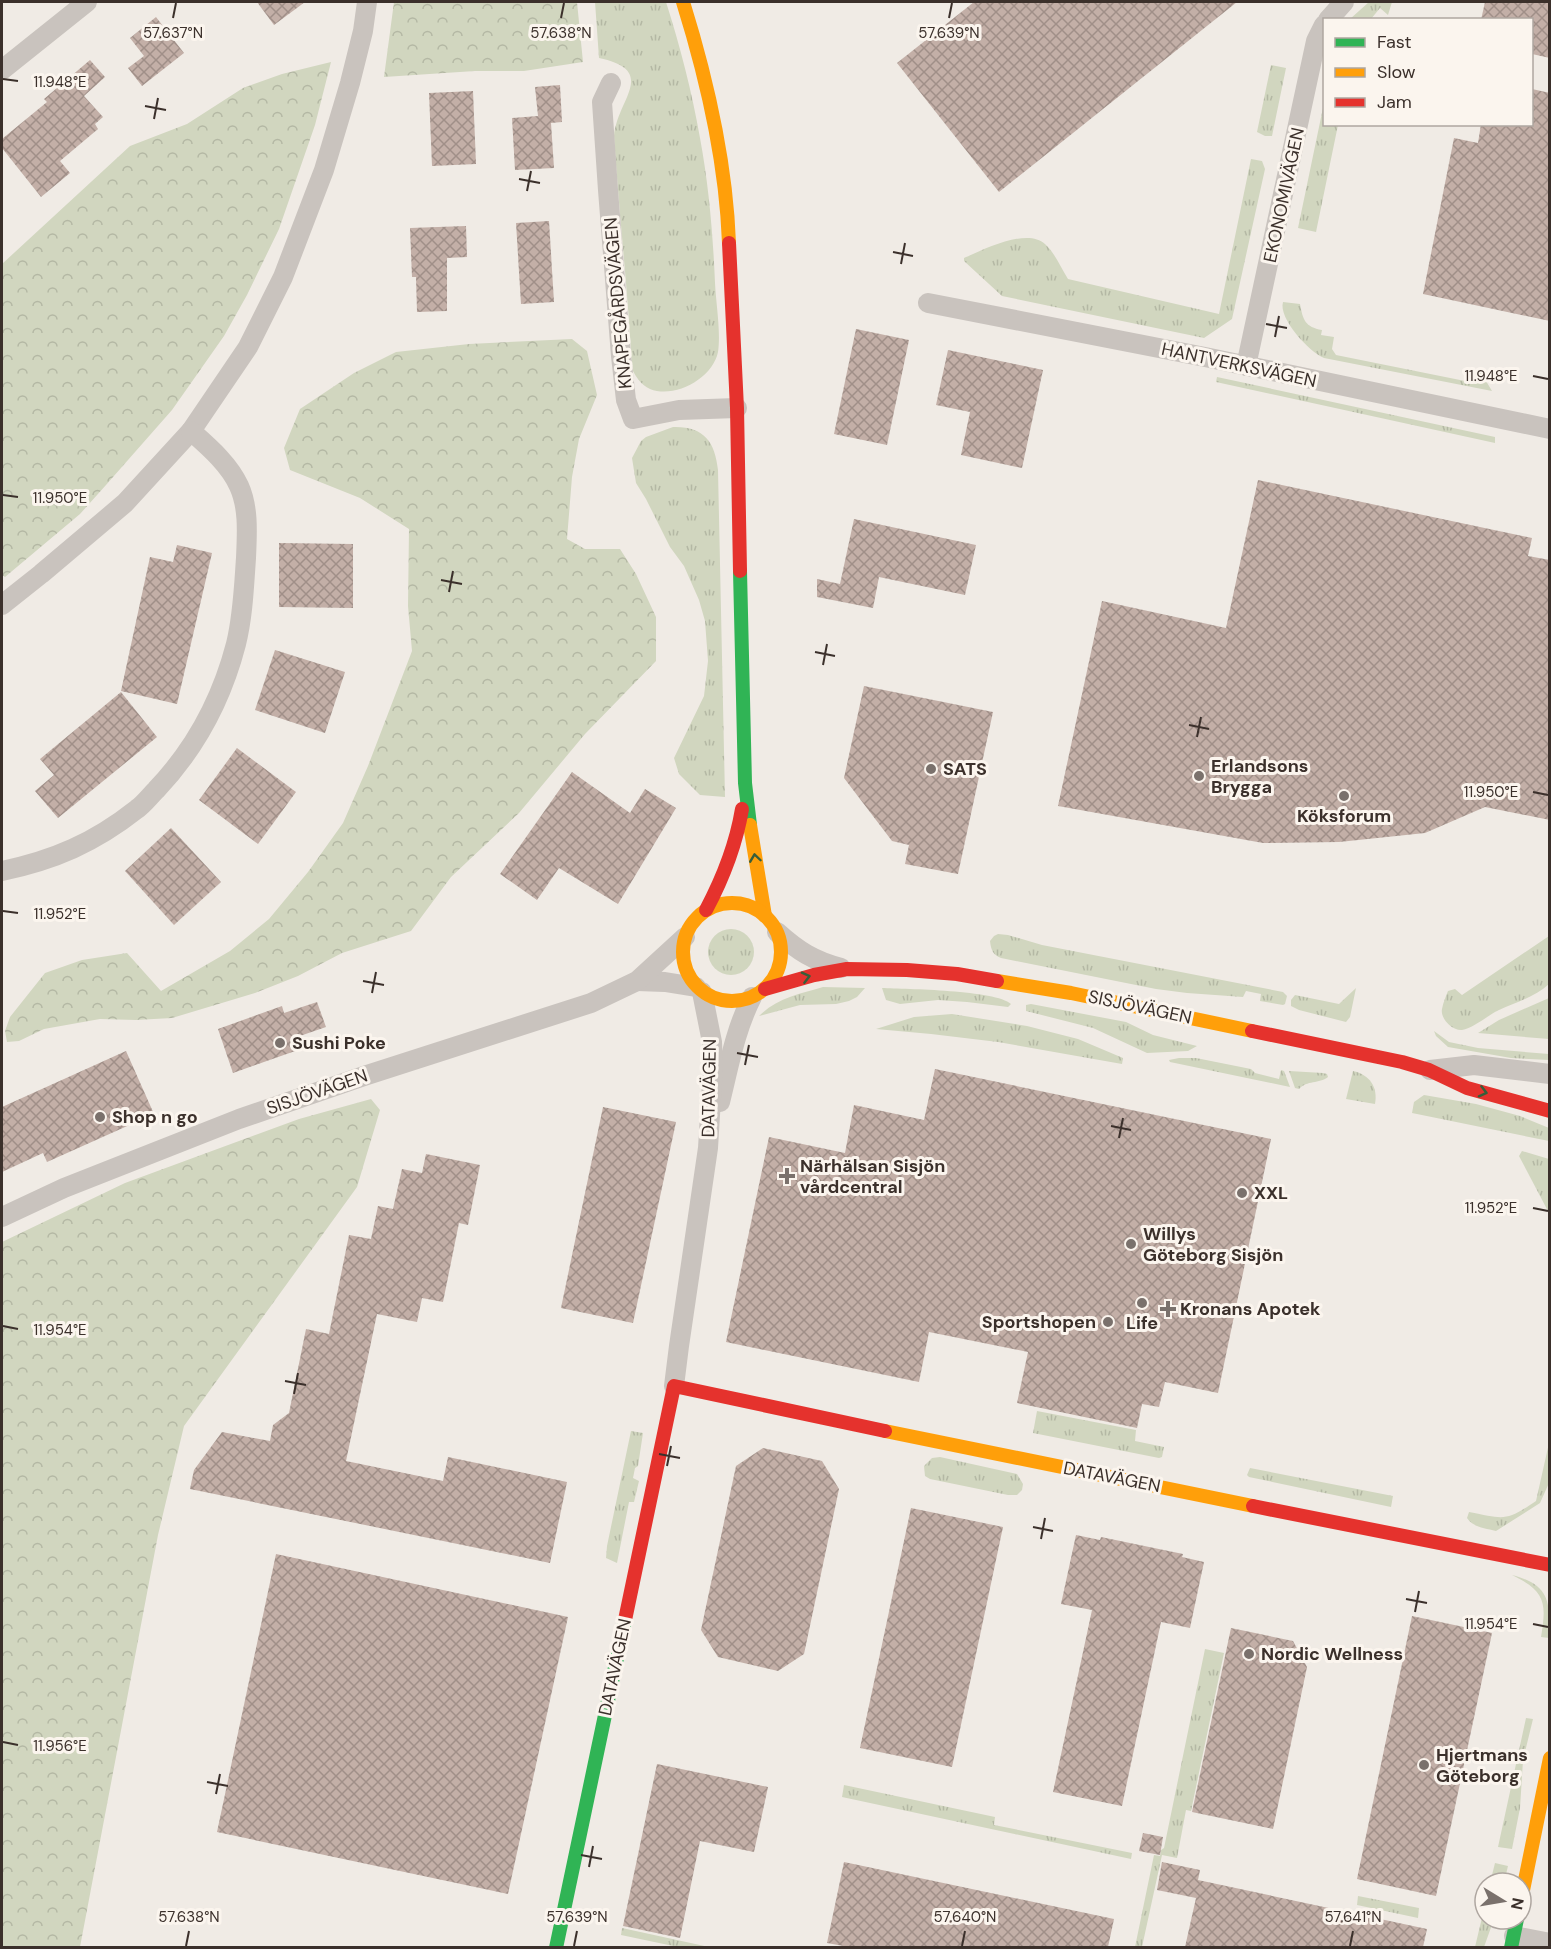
<svg xmlns="http://www.w3.org/2000/svg" width="1551" height="1949" font-family="'DM Sans',sans-serif">
<defs>
<pattern id="grass-tufts" width="24" height="20" patternUnits="userSpaceOnUse" patternTransform="scale(1.5)"><rect width="24" height="20" fill="#d1d6bf"/><path d="M3 7l-1-3M5 7V3M7 7l1-3M15 17l-1-3M17 17v-4M19 17l1-3" fill="none" stroke="#b4b8a4"/></pattern>
<pattern id="forest-crowns" width="20" height="18" patternUnits="userSpaceOnUse" patternTransform="scale(1.5)"><rect width="20" height="18" fill="#d1d6bf"/><path d="M2 6a3 3 0 1 1 6 0M12 15a3 3 0 1 1 6 0" fill="none" stroke="#b4b8a4"/></pattern>
<pattern id="building-cross-hatch" width="8" height="8" patternUnits="userSpaceOnUse" patternTransform="scale(1.5)"><rect width="8" height="8" fill="#c3afa7"/><path d="M0 0l8 8M0 8l8-8" fill="none" stroke="#a08f88"/></pattern>
</defs>
<rect width="100%" height="100%" fill="#f0ebe5"/>
<g fill="url(#grass-tufts)">
<path d="M595 2H666C680 46 692 92 700 138 709 186 713 235 715 283 716 304 721 332 718 352 713 378 675 399 650 389 641 385 636 377 632 369 628 291 619 214 614 136 617 99 659 71 599 58Z"/>
<path d="M1369 2H1392L1388 15 1380 8 1371 19H1350Z"/>
<path d="M1271 65 1286 68 1272 136H1265L1257 132Z"/>
<path d="M1324 103V124L1338 125 1316 232 1298 228Z"/>
<path d="M1251 159 1262 161 1265 169 1232 319 1204 338 1002 296 964 261V258C983 250 1027 227 1045 244 1055 253 1061 268 1068 279L1219 314Z"/>
<path d="M1283 302 1300 304C1303 320 1305 327 1322 330L1321 335 1334 337 1332 349 1336 355 1470 382 1477 380 1480 371 1492 391 1324 358C1309 352 1278 318 1283 302Z"/>
<path d="M1217 377 1495 437V443L1216 382Z"/>
<path d="M673 427C703 426 715 441 718 470L725 797 700 795 679 774 674 758 704 696 708 661 705 621 699 600 684 566 670 547 646 499 636 483 632 458 641 441 646 437Z"/>
<circle cx="731" cy="952" r="23"/>
<path d="M998 934 1008 935 1042 945 1283 992 1287 996 1285 1004 1283 1005 1260 1001 1261 994 1246 991 1243 997 1187 993 1156 989 1001 958C993 955 991 950 990 941L994 936Z"/>
<path d="M1549 936V984C1535 997 1516 1002 1499 1010 1488 1015 1474 1028 1462 1030 1452 1031 1440 1018 1442 1009 1443 1003 1446 996 1448 991L1455 989 1462 995Z"/>
<path d="M823 987 865 988 857 997 849 1001 836 1004 800 1005 759 1016C777 998 799 994 823 987Z"/>
<path d="M882 988C906 989 996 990 1011 1004L1008 1007 967 1002 938 1000 900 1004 886 1000Z"/>
<path d="M1356 988 1350 1017 1346 1022 1299 1010 1291 1006V1000L1295 995 1339 1004Z"/>
<path d="M1549 998V1039L1478 1033 1499 1020Z"/>
<path d="M1031 1004 1126 1022 1153 1035 1197 1046 1188 1051 1147 1053 1093 1028 1026 1011V1005Z"/>
<path d="M952 1014 1027 1026 1078 1039 1123 1058 1122 1064 998 1042 931 1034 876 1029 914 1017Z"/>
<path d="M1434 1031 1449 1042 1478 1048 1549 1054V1060L1511 1058 1448 1047 1436 1036Z"/>
<path d="M1179 1058H1196L1251 1069 1255 1073 1279 1079 1281 1070 1284 1071 1290 1087 1170 1062 1169 1060Z"/>
<path d="M1289 1071 1323 1073 1327 1074 1328 1077C1319 1084 1307 1080 1299 1089L1295 1088Z"/>
<path d="M1353 1071C1370 1075 1378 1087 1375 1104L1346 1099Z"/>
<path d="M1424 1095 1476 1104 1520 1116 1549 1128V1141L1412 1113 1414 1102Z"/>
<path d="M1522 1151 1549 1159V1213L1519 1156Z"/>
<path d="M1037 1411 1136 1430 1135 1441 1164 1447 1162 1457 1159 1458 1033 1433Z"/>
<path d="M631 1431 643 1433 638 1466 635 1468 633 1478 639 1481 634 1502H629L617 1563 606 1558 607 1546Z"/>
<path d="M1549 1443V1483L1540 1503 1496 1531C1485 1528 1474 1528 1467 1518L1469 1512C1505 1519 1505 1522 1536 1501Z"/>
<path d="M940 1457 1017 1474 1023 1484 1022 1490 1017 1495H1008L930 1479 925 1476 924 1466 932 1458Z"/>
<path d="M1250 1468 1393 1496 1391 1507 1249 1477 1247 1475Z"/>
<path d="M1512 1575C1551 1585 1550 1603 1549 1638L1541 1637C1547 1602 1545 1591 1512 1575Z"/>
<path d="M1205 1649 1224 1653 1191 1811 1186 1810 1177 1858 1162 1855 1142 1947H1135L1154 1855 1160 1856 1161 1850 1164 1848Z"/>
<path d="M1526 1718 1533 1719 1523 1760 1520 1808 1512 1849 1498 1847Z"/>
<path d="M844 1785 995 1817 994 1825 1132 1853 1131 1859 842 1797Z"/>
<path d="M1495 1863 1508 1866 1504 1883H1490Z"/>
<path d="M1358 1896 1419 1908 1418 1918 1357 1905Z"/>
<path d="M1485 1905V1919H1494L1484 1947H1475Z"/>
<path d="M622 1928 709 1947H678L621 1935Z"/>
</g>
<g fill="url(#forest-crowns)">
<path d="M394 2H577L583 62 524 71H475L384 77Z"/>
<path d="M331 62 315 125 279 229 247 295 224 336 172 410 106 485 80 514 5 577 2 575V264L130 146 187 124 243 88 282 74Z"/>
<path d="M572 339 587 351 597 395 579 439 572 477 567 539 585 549H620L636 574 656 617V661L585 734 519 813 451 877 411 931 342 953 298 976 255 993 172 1018 136 1020 100 1019 44 1029 19 1041 7 1042 5 1031 10 1017 45 973 82 960 127 953 161 991 230 951 269 919 308 872 343 823 368 766 412 651 408 606 409 529 360 498 290 470 284 448 300 409 354 373 396 352 469 344Z"/>
<path d="M371 1099 380 1110 357 1187 184 1426 158 1535 80 1947H2V1242L125 1183 299 1119Z"/>
</g>
<g fill="url(#building-cross-hatch)">
<path d="M257 2H305L274 25Z"/>
<path d="M974 2H1237L999 192 897 63Z"/>
<path d="M1485 2H1550V58L1532 54V20H1481Z"/>
<path d="M156 17 184 53 142 86 128 68 144 56 130 38Z"/>
<path d="M90 60 105 77 84 96 103 117 95 124 98 129 60 161 70 173 41 197 2 148V139L47 102 44 99Z"/>
<path d="M560 85 562 122 551 123 554 168 515 170 512 118 538 116 535 87Z"/>
<path d="M1532 89 1550 93V321L1423 294 1454 138 1478 143 1481 124H1532Z"/>
<path d="M473 91 476 164 432 166 429 93Z"/>
<path d="M549 221 554 302 521 304 516 223Z"/>
<path d="M466 226 467 257 447 258V311L417 312 416 277H412L410 228Z"/>
<path d="M856 329 909 340 887 445 834 434Z"/>
<path d="M948 350 1043 370 1022 468 961 455 970 412 936 405Z"/>
<path d="M1258 480 1532 538 1528 556 1550 560V820L1485 807 1425 833 1339 842 1263 843 1058 806 1102 601 1226 628Z"/>
<path d="M854 519 976 545 965 595 879 577 873 608 817 597V579L840 584Z"/>
<path d="M279 543 353 544V608L279 607Z"/>
<path d="M177 545 212 553 177 704 121 691 150 557 173 562Z"/>
<path d="M275 650 345 672 325 733 255 710Z"/>
<path d="M864 686 993 712 958 874 905 864 909 845 892 841 844 778Z"/>
<path d="M121 692 157 737 58 818 35 791 54 775 40 759Z"/>
<path d="M237 748 296 792 258 844 199 800Z"/>
<path d="M572 772 630 813 645 789 676 808 618 904 559 868 537 900 500 874Z"/>
<path d="M171 828 221 882 174 925 125 871Z"/>
<path d="M317 1002 326 1027 294 1038 298 1050 233 1073 218 1029 282 1006 284 1013Z"/>
<path d="M126 1051 154 1114 47 1162 43 1153 2 1172V1107Z"/>
<path d="M935 1069 1271 1139 1218 1393 1165 1382 1159 1407 1142 1404 1137 1428 1017 1403 1028 1352 929 1332 919 1382 726 1342 769 1137 845 1153 854 1105 924 1120Z"/>
<path d="M603 1107 676 1122 633 1323 561 1308Z"/>
<path d="M426 1154 480 1165 468 1225 459 1223 443 1302 422 1298 417 1322 377 1314 346 1461 443 1481 448 1457 567 1482 550 1563 190 1489 194 1470 222 1432 270 1441 273 1425 289 1413 306 1329 329 1334 349 1235 371 1239 378 1206 393 1209 402 1169 422 1173Z"/>
<path d="M763 1448 822 1461 839 1489 804 1654 778 1671 718 1657 701 1630 736 1466Z"/>
<path d="M911 1508 1003 1527 952 1767 860 1748Z"/>
<path d="M1076 1535 1100 1540 1101 1537 1183 1554 1182 1557 1204 1562 1190 1628 1161 1622 1122 1806 1053 1792 1092 1610 1061 1604Z"/>
<path d="M276 1554 568 1617 508 1894 217 1832Z"/>
<path d="M1412 1616 1492 1633 1436 1896 1357 1879Z"/>
<path d="M1231 1628 1293 1641 1307 1667 1273 1829 1192 1812Z"/>
<path d="M657 1764 768 1787 754 1852 700 1841 680 1938 623 1926Z"/>
<path d="M1143 1833 1163 1837 1160 1855 1139 1851Z"/>
<path d="M844 1862 1114 1919 1108 1947H849L827 1943Z"/>
<path d="M1162 1862 1200 1870 1198 1880 1427 1929 1423 1947H1185L1196 1898 1157 1890Z"/>
</g>
<g fill="none" stroke-linecap="round" stroke-linejoin="round">
<g stroke="#c9c3be" stroke-width="20">
<path d="M1328 20 1344 2"/>
<path d="M2 70 87 2"/>
<path d="M611 83 602 102 608 190 621 356 626 400 633 419 679 410 737 408"/>
<path d="M928 303 1205 357 1550 429"/>
<path d="M1246 366 1316 41 1324 25"/>
<path d="M2 605 41 574 125 503 191 431 248 347 283 277 324 170 350 83 363 31 367 2"/>
<path d="M2 871C54 860 94 843 137 809 144 804 150 796 156 790 195 749 222 698 236 644 243 616 244 586 246 558 247 534 249 508 239 486 229 464 209 447 191 431"/>
<path d="M777 932C798 951 814 961 841 968"/>
<path d="M637 981 665 982 696 987"/>
<path d="M1430 1070 1474 1065 1550 1074"/>
<path d="M720 1102C729 1066 735 1030 752 997"/>
<path d="M2 1217 64 1188 239 1119 364 1076 591 1003 637 981 685 937"/>
<path d="M674 1386 679 1346 708 1148 713 1066 712 1042 702 992"/>
<path d="M1514 1936 1550 1943"/>
</g>
<g stroke="#30b455" stroke-width="14">
<path d="M740 571 745 783 750 825"/>
<path d="M556 1948 625 1620"/>
<path d="M1511 1948 1517 1919"/>
</g>
<g stroke="#ff9f0a" stroke-width="14">
<path d="M683 2C707 79 726 161 729 243"/>
<path d="M750 825 765 916"/>
<circle cx="732" cy="952" r="49"/>
<path d="M997 981 1071 993 1252 1031"/>
<path d="M885 1431 1253 1506"/>
<path d="M1521 1900 1550 1758"/>
</g>
<g stroke="#e5322d" stroke-width="14">
<path d="M729 243 737 408 740 571"/>
<path d="M706 910C723 878 736 845 742 809"/>
<path d="M765 989 814 975 847 969 907 970 957 974 997 981"/>
<path d="M1252 1031 1402 1062 1429 1070 1467 1088 1550 1111"/>
<path d="M1253 1506 1550 1565"/>
<path d="M625 1620 674 1386 885 1431"/>
</g>
</g>
<defs><path id="oneway-chevron" d="M-2-3.5L2.5 0L-2 3.5" fill="none" stroke-width="1.6" stroke-linecap="round" stroke-linejoin="round" transform="scale(1.5)"/></defs>
<g stroke="#375e3a">
<use href="#oneway-chevron" transform="translate(755 858) rotate(-98)"/>
<use href="#oneway-chevron" transform="translate(806 977) rotate(-14)"/>
<use href="#oneway-chevron" transform="translate(1483 1092) rotate(14)"/>
</g>
<path fill="none" stroke="#3b302b" stroke-width="2" d="M173 18 176 3M561 18 564 3M949 18 952 3M3 79 18 81M145 106 166 110M154 119 158 98M519 179 540 183M527 191 531 171M893 252 913 256M901 264 905 243M1266 324 1287 328M1275 337 1279 316M1533 376 1548 379M3 495 18 497M441 580 462 584M449 592 453 571M815 652 835 656M823 665 827 644M1189 725 1209 729M1197 737 1201 717M1533 792 1548 795M3 911 18 913M363 981 384 985M372 993 376 972M737 1053 758 1057M745 1065 749 1045M1111 1126 1131 1130M1119 1138 1123 1118M1533 1208 1548 1211M3 1326 18 1329M285 1381 306 1385M294 1394 298 1373M659 1454 680 1458M667 1466 671 1446M1033 1527 1053 1531M1041 1539 1045 1518M1406 1599 1427 1603M1415 1612 1419 1591M1533 1624 1548 1627M3 1742 18 1745M207 1782 228 1786M216 1794 220 1774M581 1855 602 1859M589 1867 593 1846M186 1946 189 1931M574 1946 577 1931M962 1946 965 1931M1350 1946 1353 1931"/>
<g fill="#7a716c" stroke="#fbf5ee" stroke-width="2">
<circle cx="931" cy="769" r="6"/>
<circle cx="1199" cy="776" r="6"/>
<circle cx="1344" cy="796" r="6"/>
<circle cx="280" cy="1043" r="6"/>
<circle cx="100" cy="1117" r="6"/>
<path d="M784 1167h6v6h6v6h-6v6h-6v-6h-6v-6h6z"/>
<circle cx="1242" cy="1193" r="6"/>
<circle cx="1131" cy="1244" r="6"/>
<circle cx="1142" cy="1303" r="6"/>
<path d="M1165 1300h6v6h6v6h-6v6h-6v-6h-6v-6h6z"/>
<circle cx="1108" cy="1322" r="6"/>
<circle cx="1249" cy="1654" r="6"/>
<circle cx="1424" cy="1765" r="6"/>
</g>
<g text-anchor="middle" dominant-baseline="central" stroke-width="6" stroke-linejoin="round" paint-order="stroke">
<g font-size="18" fill="#3b302b" stroke="#fbf5ee">
<text transform="translate(1284 195) rotate(-78)">EKONOMIVÄGEN</text>
<text transform="translate(618 303) rotate(-95)">KNAPEGÅRDSVÄGEN</text>
<text transform="translate(1239 365) rotate(12)">HANTVERKSVÄGEN</text>
<text transform="translate(1140 1007) rotate(12)">SISJÖVÄGEN</text>
<text transform="translate(709 1088) rotate(-89)">DATAVÄGEN</text>
<text transform="translate(317 1092) rotate(-19)">SISJÖVÄGEN</text>
<text transform="translate(1112 1477) rotate(11)">DATAVÄGEN</text>
<text transform="translate(615 1667) rotate(-78)">DATAVÄGEN</text>
</g>
<g font-size="18" font-weight="bold" fill="#3b302b" stroke="#fbf5ee" text-anchor="start">
<text x="1211" y="766">Erlandsons<tspan x="1211" dy="21">Brygga</tspan></text>
<text x="943" y="769">SATS</text>
<text x="1344" y="816" text-anchor="middle">Köksforum</text>
<text x="292" y="1043">Sushi Poke</text>
<text x="112" y="1117">Shop n go</text>
<text x="800" y="1166">Närhälsan Sisjön<tspan x="800" dy="21">vårdcentral</tspan></text>
<text x="1254" y="1193">XXL</text>
<text x="1143" y="1234">Willys<tspan x="1143" dy="21">Göteborg Sisjön</tspan></text>
<text x="1180" y="1309">Kronans Apotek</text>
<text x="1096" y="1322" text-anchor="end">Sportshopen</text>
<text x="1142" y="1323" text-anchor="middle">Life</text>
<text x="1261" y="1654">Nordic Wellness</text>
<text x="1436" y="1755">Hjertmans<tspan x="1436" dy="21">Göteborg</tspan></text>
</g>
</g>
<g font-size="15" text-anchor="middle" fill="#3b302b" stroke="#fbf5ee" stroke-width="6" stroke-linejoin="round" paint-order="stroke">
<text x="561" y="38">57.638°N</text>
<text x="949" y="38">57.639°N</text>
<text x="173" y="38">57.637°N</text>
<text x="60" y="87">11.948°E</text>
<text x="1491" y="381">11.948°E</text>
<text x="60" y="503">11.950°E</text>
<text x="1491" y="797">11.950°E</text>
<text x="60" y="919">11.952°E</text>
<text x="1491" y="1213">11.952°E</text>
<text x="60" y="1335">11.954°E</text>
<text x="1491" y="1629">11.954°E</text>
<text x="60" y="1751">11.956°E</text>
<text x="189" y="1922">57.638°N</text>
<text x="577" y="1922">57.639°N</text>
<text x="965" y="1922">57.640°N</text>
<text x="1353" y="1922">57.641°N</text>
</g>
<rect width="1551" height="1949" fill="none" stroke="#3b302b" stroke-width="6"/>
<rect x="1323" y="18" width="210" height="108" fill="#fbf5ee" stroke="#aea6a0" stroke-width="1.5"/>
<rect x="1335" y="38" width="30" height="9" fill="#30b455" stroke="#aea6a0" stroke-width="1.5"/>
<text x="1377" y="48" font-size="18" fill="#3b302b">Fast</text>
<rect x="1335" y="68" width="30" height="9" fill="#ff9f0a" stroke="#aea6a0" stroke-width="1.5"/>
<text x="1377" y="78" font-size="18" fill="#3b302b">Slow</text>
<rect x="1335" y="98" width="30" height="9" fill="#e5322d" stroke="#aea6a0" stroke-width="1.5"/>
<text x="1377" y="108" font-size="18" fill="#3b302b">Jam</text>
<g transform="translate(1503 1901) rotate(101)"><circle r="28" fill="#fbf5ee" stroke="#aea6a0" stroke-width="1.5"/>
<path d="M0-4.5L10 22L0 15L-10 22Z" fill="#7a716c"/>
<text y="-9" font-size="16" font-weight="bold" text-anchor="middle" fill="#3b302b">N</text>
</g>
</svg>
